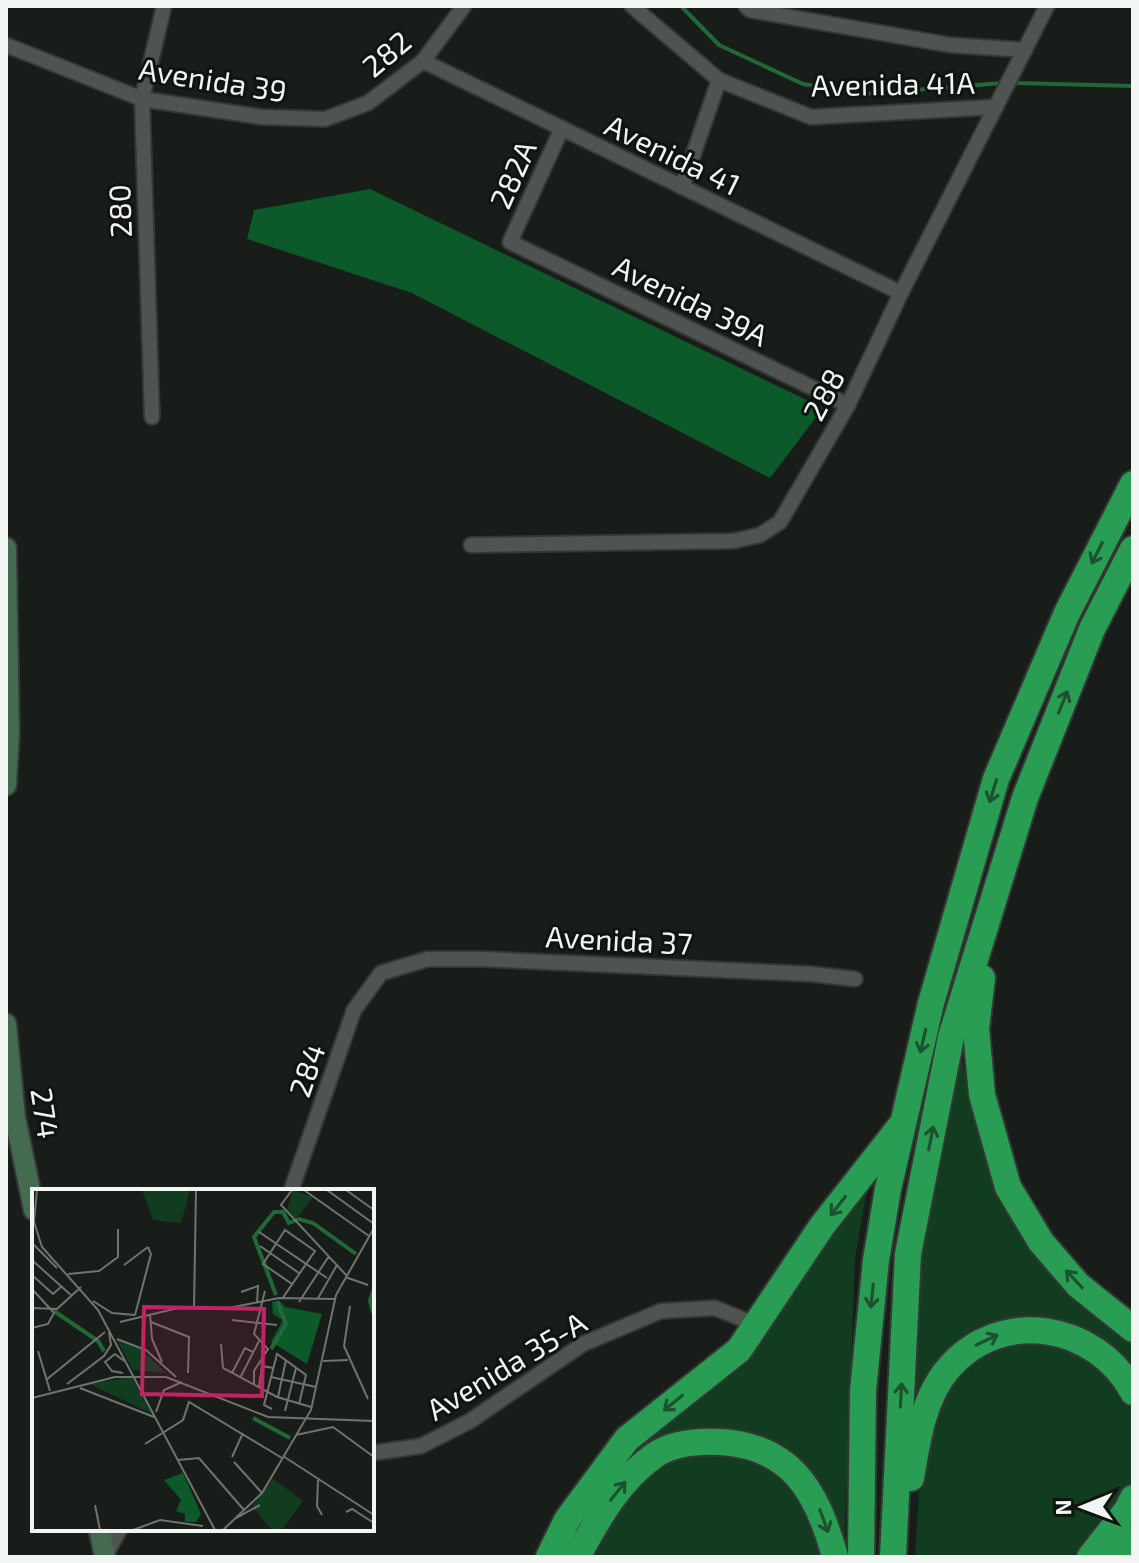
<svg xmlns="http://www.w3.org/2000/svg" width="1139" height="1563" font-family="'Exo 2',sans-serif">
<rect width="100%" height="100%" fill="#191d19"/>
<g fill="#123c1f">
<path d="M961 1057 985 1148 1007 1206 1133 1338V1374L1117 1355 987 1330 908 1441 922 1252Z"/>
<path d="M870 1173 855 1258 844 1557 802 1472 673 1438 571 1557H556L621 1462 683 1411 750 1350Z"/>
<path d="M1036 1338 1075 1347 1122 1386 1133 1411V1479L1114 1513 1087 1545 1071 1557H915L920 1477 945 1386 967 1361 1003 1342Z"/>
<path d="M737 1450 791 1481 827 1557H586L610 1513 667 1456Z"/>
</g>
<path fill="#0c592a" d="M370 189 823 408 770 478 412 293 247 239 254 210Z"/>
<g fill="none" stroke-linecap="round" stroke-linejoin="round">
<g stroke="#216838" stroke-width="4">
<path d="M681 6 719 45 803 84 865 94 1003 83"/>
<path d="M1011 83 1133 86"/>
</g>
<defs>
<g id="street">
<path d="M632 6 719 80 811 117 996 107"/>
<path d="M746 6 750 10 950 45 1025 50"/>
<path d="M6 45 142 99 262 117 325 119 368 103 423 61 464 6"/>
<path d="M423 61 901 293"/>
<path d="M562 128 510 242 848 405"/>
<path d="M682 187 719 80"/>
<path d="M152 417 142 99 164 6"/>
<path d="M471 545 733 541 760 535 780 522 848 405 901 293 1047 6"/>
<path d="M291 1191 354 1010 381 973 428 959H480L811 974 855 979"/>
<path d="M372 1453 421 1446 470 1421 583 1344 661 1311 715 1308 757 1325"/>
<path d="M105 1556 120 1529"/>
</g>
<g id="secondary">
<path d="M6 548 9 734 6 785"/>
<path d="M6 1024 15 1117 34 1210"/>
<path d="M99 1529 105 1557"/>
</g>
<g id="highway">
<path d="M982 978 976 1029 982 1095 1008 1187 1041 1242 1078 1285 1133 1329"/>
<path d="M911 1478C917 1443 923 1398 948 1369 1000 1307 1096 1323 1133 1392"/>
<path d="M549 1557 567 1520 627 1439 739 1350 822 1226 899 1128"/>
<path d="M577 1557C598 1519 618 1481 655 1455 673 1443 699 1441 720 1442 792 1446 818 1493 835 1557"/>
<path d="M861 1557 863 1391 876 1260 888 1189 931 1003 996 779 1067 613 1133 484"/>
<path d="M893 1557 908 1254 951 1037 1025 798 1092 629 1133 549"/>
<path d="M1090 1557 1127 1510 1133 1498"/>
<path d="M1103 1557 1133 1540"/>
</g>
</defs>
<use href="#street" stroke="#343835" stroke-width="18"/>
<use href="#secondary" stroke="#343835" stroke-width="24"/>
<use href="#highway" stroke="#343835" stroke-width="30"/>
<use href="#street" stroke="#4f5450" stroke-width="14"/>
<use href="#secondary" stroke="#446a51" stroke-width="20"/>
<use href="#highway" stroke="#299d53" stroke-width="26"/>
</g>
<defs><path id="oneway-shaft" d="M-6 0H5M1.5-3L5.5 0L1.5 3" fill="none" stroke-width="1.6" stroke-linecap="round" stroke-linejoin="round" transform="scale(2)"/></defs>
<g stroke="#1b522f">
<use href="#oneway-shaft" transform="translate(1097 553) rotate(117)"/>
<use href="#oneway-shaft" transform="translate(1063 702) rotate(-68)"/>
<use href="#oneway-shaft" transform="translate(993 791) rotate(107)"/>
<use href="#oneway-shaft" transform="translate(923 1041) rotate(103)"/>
<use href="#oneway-shaft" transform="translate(931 1138) rotate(-79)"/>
<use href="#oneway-shaft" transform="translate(838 1206) rotate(128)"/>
<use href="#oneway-shaft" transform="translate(1074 1279) rotate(-133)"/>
<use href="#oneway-shaft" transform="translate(872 1296) rotate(96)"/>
<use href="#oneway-shaft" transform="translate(987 1340) rotate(-25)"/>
<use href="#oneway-shaft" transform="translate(901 1395) rotate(-87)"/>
<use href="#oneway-shaft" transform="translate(673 1403) rotate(141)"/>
<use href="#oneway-shaft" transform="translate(618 1491) rotate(-51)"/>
<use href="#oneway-shaft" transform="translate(824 1521) rotate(70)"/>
</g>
<g text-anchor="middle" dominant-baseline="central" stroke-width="6" stroke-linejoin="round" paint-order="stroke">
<g font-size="30" fill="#f2f6f3" stroke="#101411">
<text transform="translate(386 53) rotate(-40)">282</text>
<text transform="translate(213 79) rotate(9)">Avenida 39</text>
<text transform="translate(893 83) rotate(-1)">Avenida 41A</text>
<text transform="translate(673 154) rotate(26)">Avenida 41</text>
<text transform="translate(512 174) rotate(-66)">282A</text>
<text transform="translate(119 211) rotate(-92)">280</text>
<text transform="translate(691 300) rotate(26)">Avenida 39A</text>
<text transform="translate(823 394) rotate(-62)">288</text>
<text transform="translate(619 939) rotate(3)">Avenida 37</text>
<text transform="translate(306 1070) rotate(-71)">284</text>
<text transform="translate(46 1113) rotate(81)">274</text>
<text transform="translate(506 1365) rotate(-31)">Avenida 35-A</text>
</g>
</g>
<g transform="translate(32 1189)">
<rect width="342" height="342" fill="#191d19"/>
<path d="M110 1H158L149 34 121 31ZM261 1 281 8 264 30 255 21ZM84 150 108 159 134 184 101 181ZM99 188 120 225 58 195ZM241 290 271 312 250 341H240L220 318Z" fill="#123c1f"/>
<path d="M248 112 253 118 290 125 275 175 239 153 251 131 241 125 240 113ZM151 284 169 325 164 333H153V325L144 322 149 311 132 291Z" fill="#0c592a"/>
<path fill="none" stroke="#216838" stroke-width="4" d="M342 99 338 112 342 126M244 106 222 48 242 23H251L257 34 267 30 281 34 324 65M22 122 66 152 72 162M239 160 254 135 245 112M221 229 258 249"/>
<path fill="none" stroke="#707470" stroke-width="2" d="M5 1 2 33 10 58 66 121M260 1 249 16 314 86M272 1 337 47M295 1 342 35M314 1 342 21M227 43 295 89M0 54 25 79M228 57 267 84M1 72 40 107M92 76 116 58M36 85 67 82 86 68V40M0 86 21 105 29 98M313 88 336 96M0 100 22 124 16 135 0 139M209 103 226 97 225 114M250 110 283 62 253 41 231 75 260 95M285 111 305 76M61 112 80 124 103 126M267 113 297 67M318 117 312 157 336 210M0 119 25 120 49 98M162 119 164 1M66 121 183 341M118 125 120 150 130 173M103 126 119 65 116 58M200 131 245 136M88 133 146 119 192 120 247 109 303 110M119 133 157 148 156 184M85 150 114 161 144 188M189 155 191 179 245 208 279 218M6 162 18 202M291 172 316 171M91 184 80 182 73 173 83 165 92 172M200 184 213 159 221 163M239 188 284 198M208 189 227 152M14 191 73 143M35 195 72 167 79 156 77 143M222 196V182L236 160 222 145 233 102M227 198 230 177 241 179M48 199 122 228M246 208 254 171M0 209 83 188H134L236 228 342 232M240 220 232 216 245 165 274 186 267 215M253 222 264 179M124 223 132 201 150 193M264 246 301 238 342 268M113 255 151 231 157 213 250 269M251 267 342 326M200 268 211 244M146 271 167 269 212 321M202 273 230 304M286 291 285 317 290 326M63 316 68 341M314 323 320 320 342 334M204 329 228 316M101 341 128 331 171 337M191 341 230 304 279 221 304 106 342 39"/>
<path fill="#c42363" fill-opacity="0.15" stroke="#c42363" stroke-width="4" d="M112 118 232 120 230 207 110 205Z"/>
<rect width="342" height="342" fill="none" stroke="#f2f6f3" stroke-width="4"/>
</g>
<rect width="1139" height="1563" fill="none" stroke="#f2f6f3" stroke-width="16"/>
<g transform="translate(1083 1507) rotate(269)" stroke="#101411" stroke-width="6" paint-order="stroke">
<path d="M0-6L14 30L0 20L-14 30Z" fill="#f2f6f3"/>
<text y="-12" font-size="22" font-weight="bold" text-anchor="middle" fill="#f2f6f3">N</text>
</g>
</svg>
